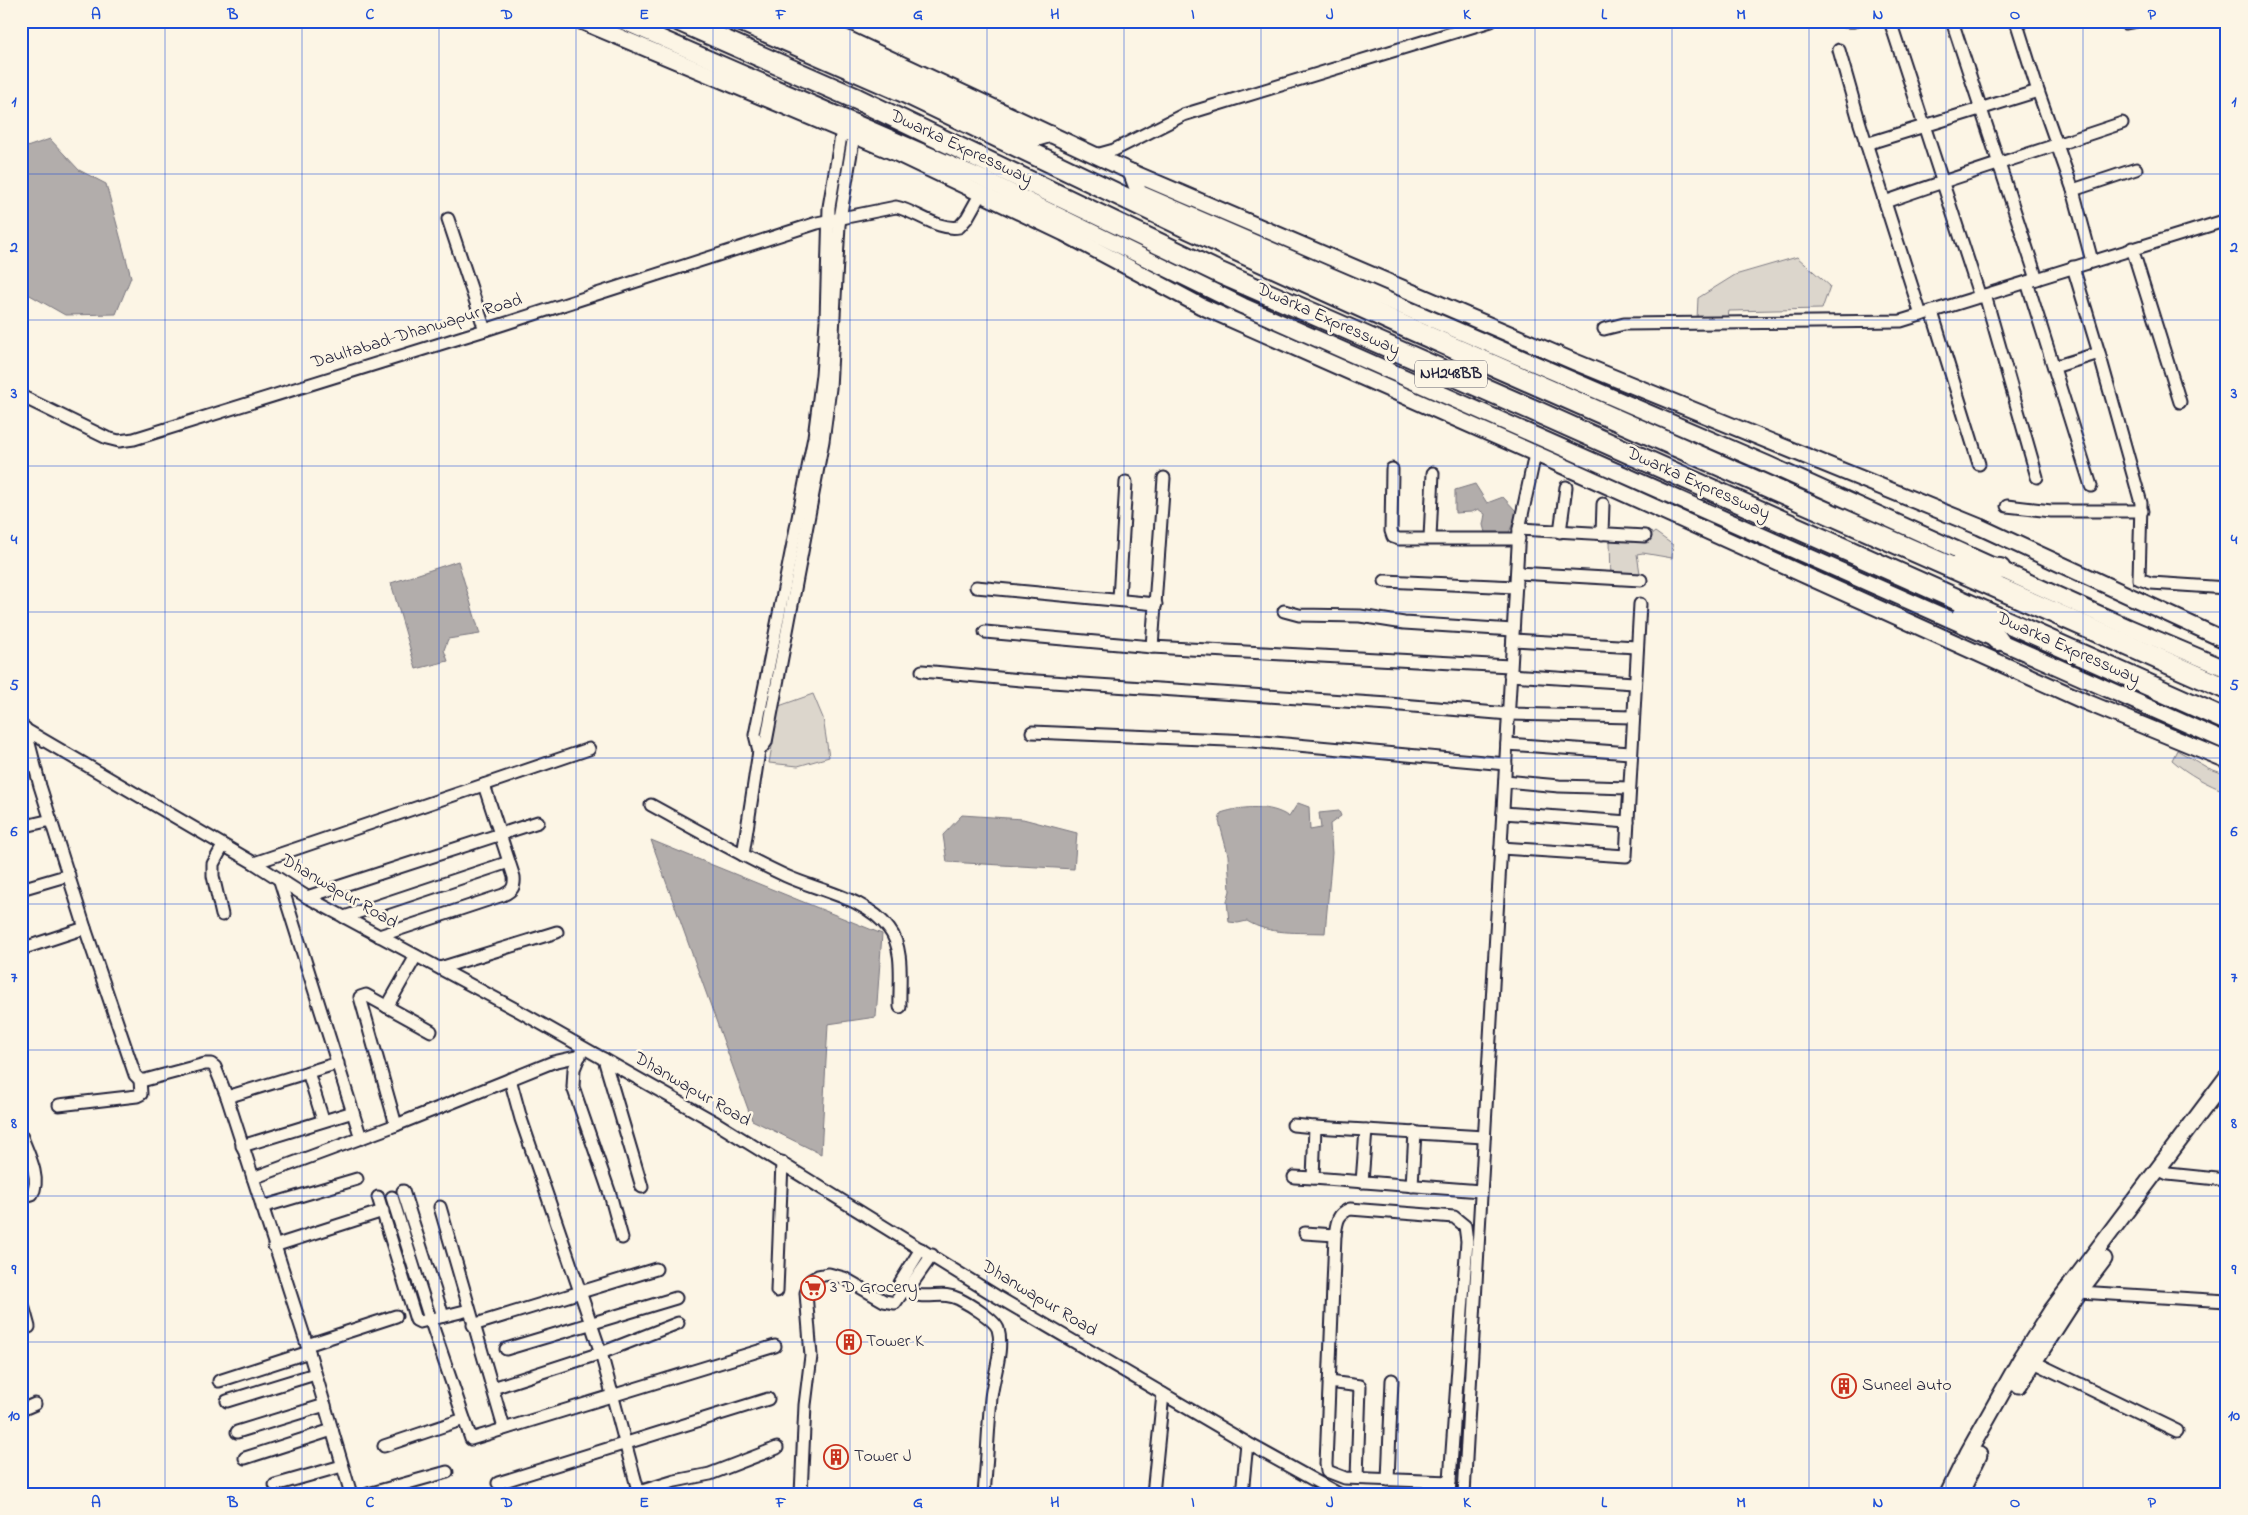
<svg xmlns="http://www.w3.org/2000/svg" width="2248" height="1515" font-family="'Indie Flower',sans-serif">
<rect width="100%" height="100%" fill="#fcf5e5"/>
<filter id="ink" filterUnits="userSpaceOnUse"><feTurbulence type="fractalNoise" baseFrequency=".02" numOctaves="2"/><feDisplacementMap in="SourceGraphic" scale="10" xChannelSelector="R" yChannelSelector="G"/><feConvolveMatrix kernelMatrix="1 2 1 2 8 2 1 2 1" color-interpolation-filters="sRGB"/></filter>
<g filter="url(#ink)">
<g fill="#dcd6cc" stroke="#7f7c84">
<path d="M1797 257 1830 286 1822 309 1729 311 1727 322 1697 319 1698 298 1735 275Z"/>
<path d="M1655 532 1673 545 1672 558 1643 553 1637 554 1642 586 1611 580 1610 540 1616 536 1647 538Z"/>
<path d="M813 694 823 718 829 757 798 766 769 763 779 706Z"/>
<path d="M2177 750 2208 768 2227 775V792C2207 784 2189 775 2172 760Z"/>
</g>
<g fill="#b2adab" stroke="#78757e">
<path d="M50 139 79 170 106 184 131 277 116 314 65 315 21 290V149Z"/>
<path d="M1475 484 1487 503 1503 497 1517 512 1507 538 1486 536 1483 525 1485 514 1478 509 1472 512 1455 513V490Z"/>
<path d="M458 561 480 634 448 639 444 650 448 661 416 669 391 583Z"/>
<path d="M1298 803 1309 807 1310 830 1321 828 1319 813 1339 811 1341 816 1330 824 1332 853 1325 933C1299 932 1269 935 1247 921L1238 923 1229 922 1227 901 1230 891 1228 855 1219 821 1221 813C1242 806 1271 804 1289 817Z"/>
<path d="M962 815 1023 819 1077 833 1074 869 947 862 943 835Z"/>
<path d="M651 840 882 934 876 1017 828 1024 821 1154 752 1120Z"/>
</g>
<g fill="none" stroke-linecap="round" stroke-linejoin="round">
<defs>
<g id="street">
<path d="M1845 21H1854"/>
<path d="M1890 21 1980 297"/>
<path d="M1952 21 2037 279"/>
<path d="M2016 21 2038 91 2073 190 2092 261"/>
<path d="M2120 21 2125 23 2136 21"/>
<path d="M1839 50 1860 124 1921 315"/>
<path d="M1866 144 2038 91"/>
<path d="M1096 155 1114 150 1183 115 1491 21"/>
<path d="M2073 190 2136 169"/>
<path d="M1885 202C1963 174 2043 150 2122 123"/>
<path d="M448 219 485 330"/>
<path d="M2132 248 2180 402"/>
<path d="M2073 267 2099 353 2141 503 2139 579 2151 583 2227 588"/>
<path d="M2027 282 2091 486"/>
<path d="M1985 295 2037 477"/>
<path d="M1932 312 1979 464"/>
<path d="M1604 329 1624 324 1901 321 2227 220"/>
<path d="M2054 367 2099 353"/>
<path d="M21 396 107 438 119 441 134 439 485 330 817 223 896 207C916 211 938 231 959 227L967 218 981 193"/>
<path d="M1392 469 1391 531 1393 537 1399 539H1519"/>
<path d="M2007 506 2051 511H2142"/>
<path d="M1519 529 1645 536"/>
<path d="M1560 532 1566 487"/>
<path d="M1602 534 1603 504"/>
<path d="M1430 538 1433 473"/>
<path d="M1517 573 1641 580"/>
<path d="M1385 581 1516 587"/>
<path d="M976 587 1156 604"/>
<path d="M1119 599 1126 482"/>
<path d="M1284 611 1299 615 1360 616 1404 623 1513 630"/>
<path d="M985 632 1152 647 1510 666"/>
<path d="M1513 640 1636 647"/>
<path d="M1152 647 1164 478"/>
<path d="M922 671 1021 680 1389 704 1509 714 1632 717"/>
<path d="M1510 675 1634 683"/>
<path d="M21 727 254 863 307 897 517 1010 713 1121 996 1296 1247 1443 1339 1494"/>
<path d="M25 728 40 786 85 928 135 1075 140 1080H145L205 1064H211L215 1067 227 1097 307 1345 351 1494"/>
<path d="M1032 732 1252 741 1506 764"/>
<path d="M1507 744 1630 753"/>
<path d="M759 751 766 742 823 441 830 388 839 225 854 135"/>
<path d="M1505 781 1559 786 1629 788"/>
<path d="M651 805C695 829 740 855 786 876 819 891 867 898 889 929 905 949 899 983 900 1007"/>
<path d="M1503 813 1628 822"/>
<path d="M21 827 51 820"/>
<path d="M1501 848 1626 856 1640 604"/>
<path d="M743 855 759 751 755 735 814 437 822 375 826 320 829 207 842 130"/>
<path d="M254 863 589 749"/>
<path d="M280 881 361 1138"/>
<path d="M21 889 69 875"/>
<path d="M307 897 538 822"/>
<path d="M222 915 213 876V864L223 846"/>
<path d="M344 917 509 862"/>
<path d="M379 936 503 895C512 891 515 887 514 877L484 785"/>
<path d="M21 949 85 928"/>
<path d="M440 968 557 932"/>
<path d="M387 1007 416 956"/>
<path d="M581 1052 574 1069 573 1087 610 1194 622 1238"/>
<path d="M604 1059 642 1187"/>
<path d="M308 1072 323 1120"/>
<path d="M510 1079 521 1119 601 1353 639 1494"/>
<path d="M227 1097 338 1063"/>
<path d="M59 1105 137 1096 141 1094 140 1080"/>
<path d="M396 1125 360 997 366 995 431 1031"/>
<path d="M1293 1125 1315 1127"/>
<path d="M21 1135C27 1151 42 1179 32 1194L21 1197"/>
<path d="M242 1146 353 1112"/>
<path d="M2158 1169 2168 1174 2227 1180"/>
<path d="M1294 1177 1313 1178"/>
<path d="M253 1178 396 1125 553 1062 580 1056"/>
<path d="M1362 1182 1366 1130"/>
<path d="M1412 1186 1415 1132"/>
<path d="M403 1191 443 1316"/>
<path d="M1481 1191 1313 1178 1315 1127 1484 1137"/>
<path d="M378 1197 416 1320 420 1322 469 1310"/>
<path d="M392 1197 430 1319 471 1439 775 1346"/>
<path d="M262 1207 357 1179"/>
<path d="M440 1207 504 1428"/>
<path d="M1305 1233 1335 1235 1326 1464 1327 1471 1345 1478 1450 1482"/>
<path d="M1335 1235C1337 1222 1337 1214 1350 1209L1454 1217 1465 1226 1467 1241 1449 1494"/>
<path d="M274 1246 383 1211"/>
<path d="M921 1249 900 1283 901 1288C924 1304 940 1289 959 1299 969 1304 995 1320 998 1329 1004 1350 993 1377 991 1398 988 1430 987 1462 984 1494"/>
<path d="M2074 1290 2079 1292 2227 1301"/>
<path d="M777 1291 782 1162"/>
<path d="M21 1298 29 1327"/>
<path d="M473 1325 656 1269"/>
<path d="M307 1345 396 1316"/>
<path d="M506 1349 676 1298"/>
<path d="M2032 1361 2177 1431"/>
<path d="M219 1381 309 1352"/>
<path d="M1329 1382 1360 1386 1357 1478"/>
<path d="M493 1388 601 1353 678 1323"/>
<path d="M227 1401 315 1374"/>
<path d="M21 1410 35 1404"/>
<path d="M237 1432 325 1405"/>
<path d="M384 1446 464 1419"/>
<path d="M245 1458 332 1430"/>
<path d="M1388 1480 1392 1380"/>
<path d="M498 1483 768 1399"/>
<path d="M275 1485 342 1466"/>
<path d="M639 1492 675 1481 710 1474 777 1448"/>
<path d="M368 1494 447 1472"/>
<path d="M801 1494 805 1405 811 1356 806 1293 811 1280 818 1276 829 1274 844 1278 884 1301 895 1303 904 1290 909 1288 932 1255"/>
<path d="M1153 1494 1163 1394"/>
<path d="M1242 1494 1247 1443"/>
<path d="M1464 1494 1519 529 1535 454"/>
</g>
<g id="secondary">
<path d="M581 21 894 152 1064 233 1201 306 1550 460 2086 702 2227 760"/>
<path d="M622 21 982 178 1243 306 2227 742"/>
<path d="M776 21 1031 140 1051 134"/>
<path d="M809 21 1131 172 1575 362 1980 527 2227 641"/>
<path d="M1131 172 1139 193 1767 464 2128 627 2227 669"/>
<path d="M2019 1385 2079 1292 2104 1259"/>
<path d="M1948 1494 1968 1453 2022 1357 2052 1310 2227 1077"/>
<path d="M1960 1494 1979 1455"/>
</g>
<g id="highway">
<path d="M680 21 857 99 1220 273 1533 410 2227 720"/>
<path d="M742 21 902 91 1190 229 1397 323 2227 689"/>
<path d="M1962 562 1973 567 2000 569"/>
<path d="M1962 616 1983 625 1998 640"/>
</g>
</defs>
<use href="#street" stroke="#22223b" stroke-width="15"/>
<use href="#secondary" stroke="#22223b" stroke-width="19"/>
<use href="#highway" stroke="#22223b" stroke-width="24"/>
<use href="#street" stroke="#fcf5e5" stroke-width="11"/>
<use href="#secondary" stroke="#fcf5e5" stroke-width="15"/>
<use href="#highway" stroke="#fcf5e5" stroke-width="20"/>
</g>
</g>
<path fill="none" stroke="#1d4ed8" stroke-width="1" stroke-opacity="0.55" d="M165 21V1494M302 21V1494M439 21V1494M576 21V1494M713 21V1494M850 21V1494M987 21V1494M1124 21V1494M1261 21V1494M1398 21V1494M1535 21V1494M1672 21V1494M1809 21V1494M1946 21V1494M2083 21V1494M21 174H2227M21 320H2227M21 466H2227M21 612H2227M21 758H2227M21 904H2227M21 1050H2227M21 1196H2227M21 1342H2227"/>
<defs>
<symbol id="supermarket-ring" viewBox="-11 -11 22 22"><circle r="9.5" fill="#fcf5e5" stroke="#c8321e" stroke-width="1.5"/><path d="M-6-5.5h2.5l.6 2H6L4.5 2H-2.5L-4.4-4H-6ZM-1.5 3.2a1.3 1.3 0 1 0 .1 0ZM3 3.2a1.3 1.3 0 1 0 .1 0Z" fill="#c8321e"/></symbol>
<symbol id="building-ring" viewBox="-11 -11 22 22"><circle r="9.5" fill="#fcf5e5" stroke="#c8321e" stroke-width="1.5"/><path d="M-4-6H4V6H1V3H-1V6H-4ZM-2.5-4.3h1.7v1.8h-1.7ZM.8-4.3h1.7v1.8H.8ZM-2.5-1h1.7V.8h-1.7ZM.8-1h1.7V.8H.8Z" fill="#c8321e"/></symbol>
</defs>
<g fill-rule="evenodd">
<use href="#supermarket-ring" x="799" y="1274" width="28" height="28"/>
<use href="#building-ring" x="835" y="1328" width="28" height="28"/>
<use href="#building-ring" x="1830" y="1372" width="28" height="28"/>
<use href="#building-ring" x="822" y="1443" width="28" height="28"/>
</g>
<g text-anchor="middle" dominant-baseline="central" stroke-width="5" stroke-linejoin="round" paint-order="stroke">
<rect fill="#fcf5e5" stroke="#63616e" stroke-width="1" x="1415" y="360.5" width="72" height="27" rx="4"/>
<g font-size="16" font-weight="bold" fill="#22223b">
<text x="1451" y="374">NH248BB</text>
</g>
<g font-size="18" fill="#22223b" stroke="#fcf5e5">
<text transform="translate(961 148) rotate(25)">Dwarka Expressway</text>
<text transform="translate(1328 320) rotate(24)">Dwarka Expressway</text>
<text transform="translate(417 332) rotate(-17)">Daultabad-Dhanwapur Road</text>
<text transform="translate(1698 484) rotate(24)">Dwarka Expressway</text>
<text transform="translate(2068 649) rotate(24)">Dwarka Expressway</text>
<text transform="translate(339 892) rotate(30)">Dhanwapur Road</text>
<text transform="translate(692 1090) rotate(30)">Dhanwapur Road</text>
<text transform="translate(1039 1299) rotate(31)">Dhanwapur Road</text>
</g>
<g font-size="18" fill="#22223b" stroke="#fcf5e5" text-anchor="start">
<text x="830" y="1288">3 D Grocery</text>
<text x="866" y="1342">Tower K</text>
<text x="1862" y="1386">Suneel auto</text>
<text x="854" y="1457">Tower J</text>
</g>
</g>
<rect width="2248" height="1515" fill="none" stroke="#fcf5e5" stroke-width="55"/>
<rect x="28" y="28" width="2192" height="1460" fill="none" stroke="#1d4ed8" stroke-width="2"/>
<g font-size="16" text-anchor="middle" font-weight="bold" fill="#1d4ed8">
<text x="96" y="19">A</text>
<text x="233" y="19">B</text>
<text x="370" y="19">C</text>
<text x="507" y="19">D</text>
<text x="644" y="19">E</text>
<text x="781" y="19">F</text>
<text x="918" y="19">G</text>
<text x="1055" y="19">H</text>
<text x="1193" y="19">I</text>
<text x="1330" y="19">J</text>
<text x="1467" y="19">K</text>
<text x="1604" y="19">L</text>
<text x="1741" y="19">M</text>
<text x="1878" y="19">N</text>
<text x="2015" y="19">O</text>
<text x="2152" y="19">P</text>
<text x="14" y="106">1</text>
<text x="2234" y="106">1</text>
<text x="14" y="252">2</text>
<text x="2234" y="252">2</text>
<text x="14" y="398">3</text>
<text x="2234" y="398">3</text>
<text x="14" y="544">4</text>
<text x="2234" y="544">4</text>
<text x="14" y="690">5</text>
<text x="2234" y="690">5</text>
<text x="14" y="836">6</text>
<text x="2234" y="836">6</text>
<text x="14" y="982">7</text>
<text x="2234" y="982">7</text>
<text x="14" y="1128">8</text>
<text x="2234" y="1128">8</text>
<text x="14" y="1274">9</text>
<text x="2234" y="1274">9</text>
<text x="14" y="1420">10</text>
<text x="2234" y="1420">10</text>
<text x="96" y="1507">A</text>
<text x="233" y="1507">B</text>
<text x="370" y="1507">C</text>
<text x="507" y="1507">D</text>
<text x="644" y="1507">E</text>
<text x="781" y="1507">F</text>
<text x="918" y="1507">G</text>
<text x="1055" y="1507">H</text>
<text x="1193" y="1507">I</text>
<text x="1330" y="1507">J</text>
<text x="1467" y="1507">K</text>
<text x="1604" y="1507">L</text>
<text x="1741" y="1507">M</text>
<text x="1878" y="1507">N</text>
<text x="2015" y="1507">O</text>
<text x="2152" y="1507">P</text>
</g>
</svg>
